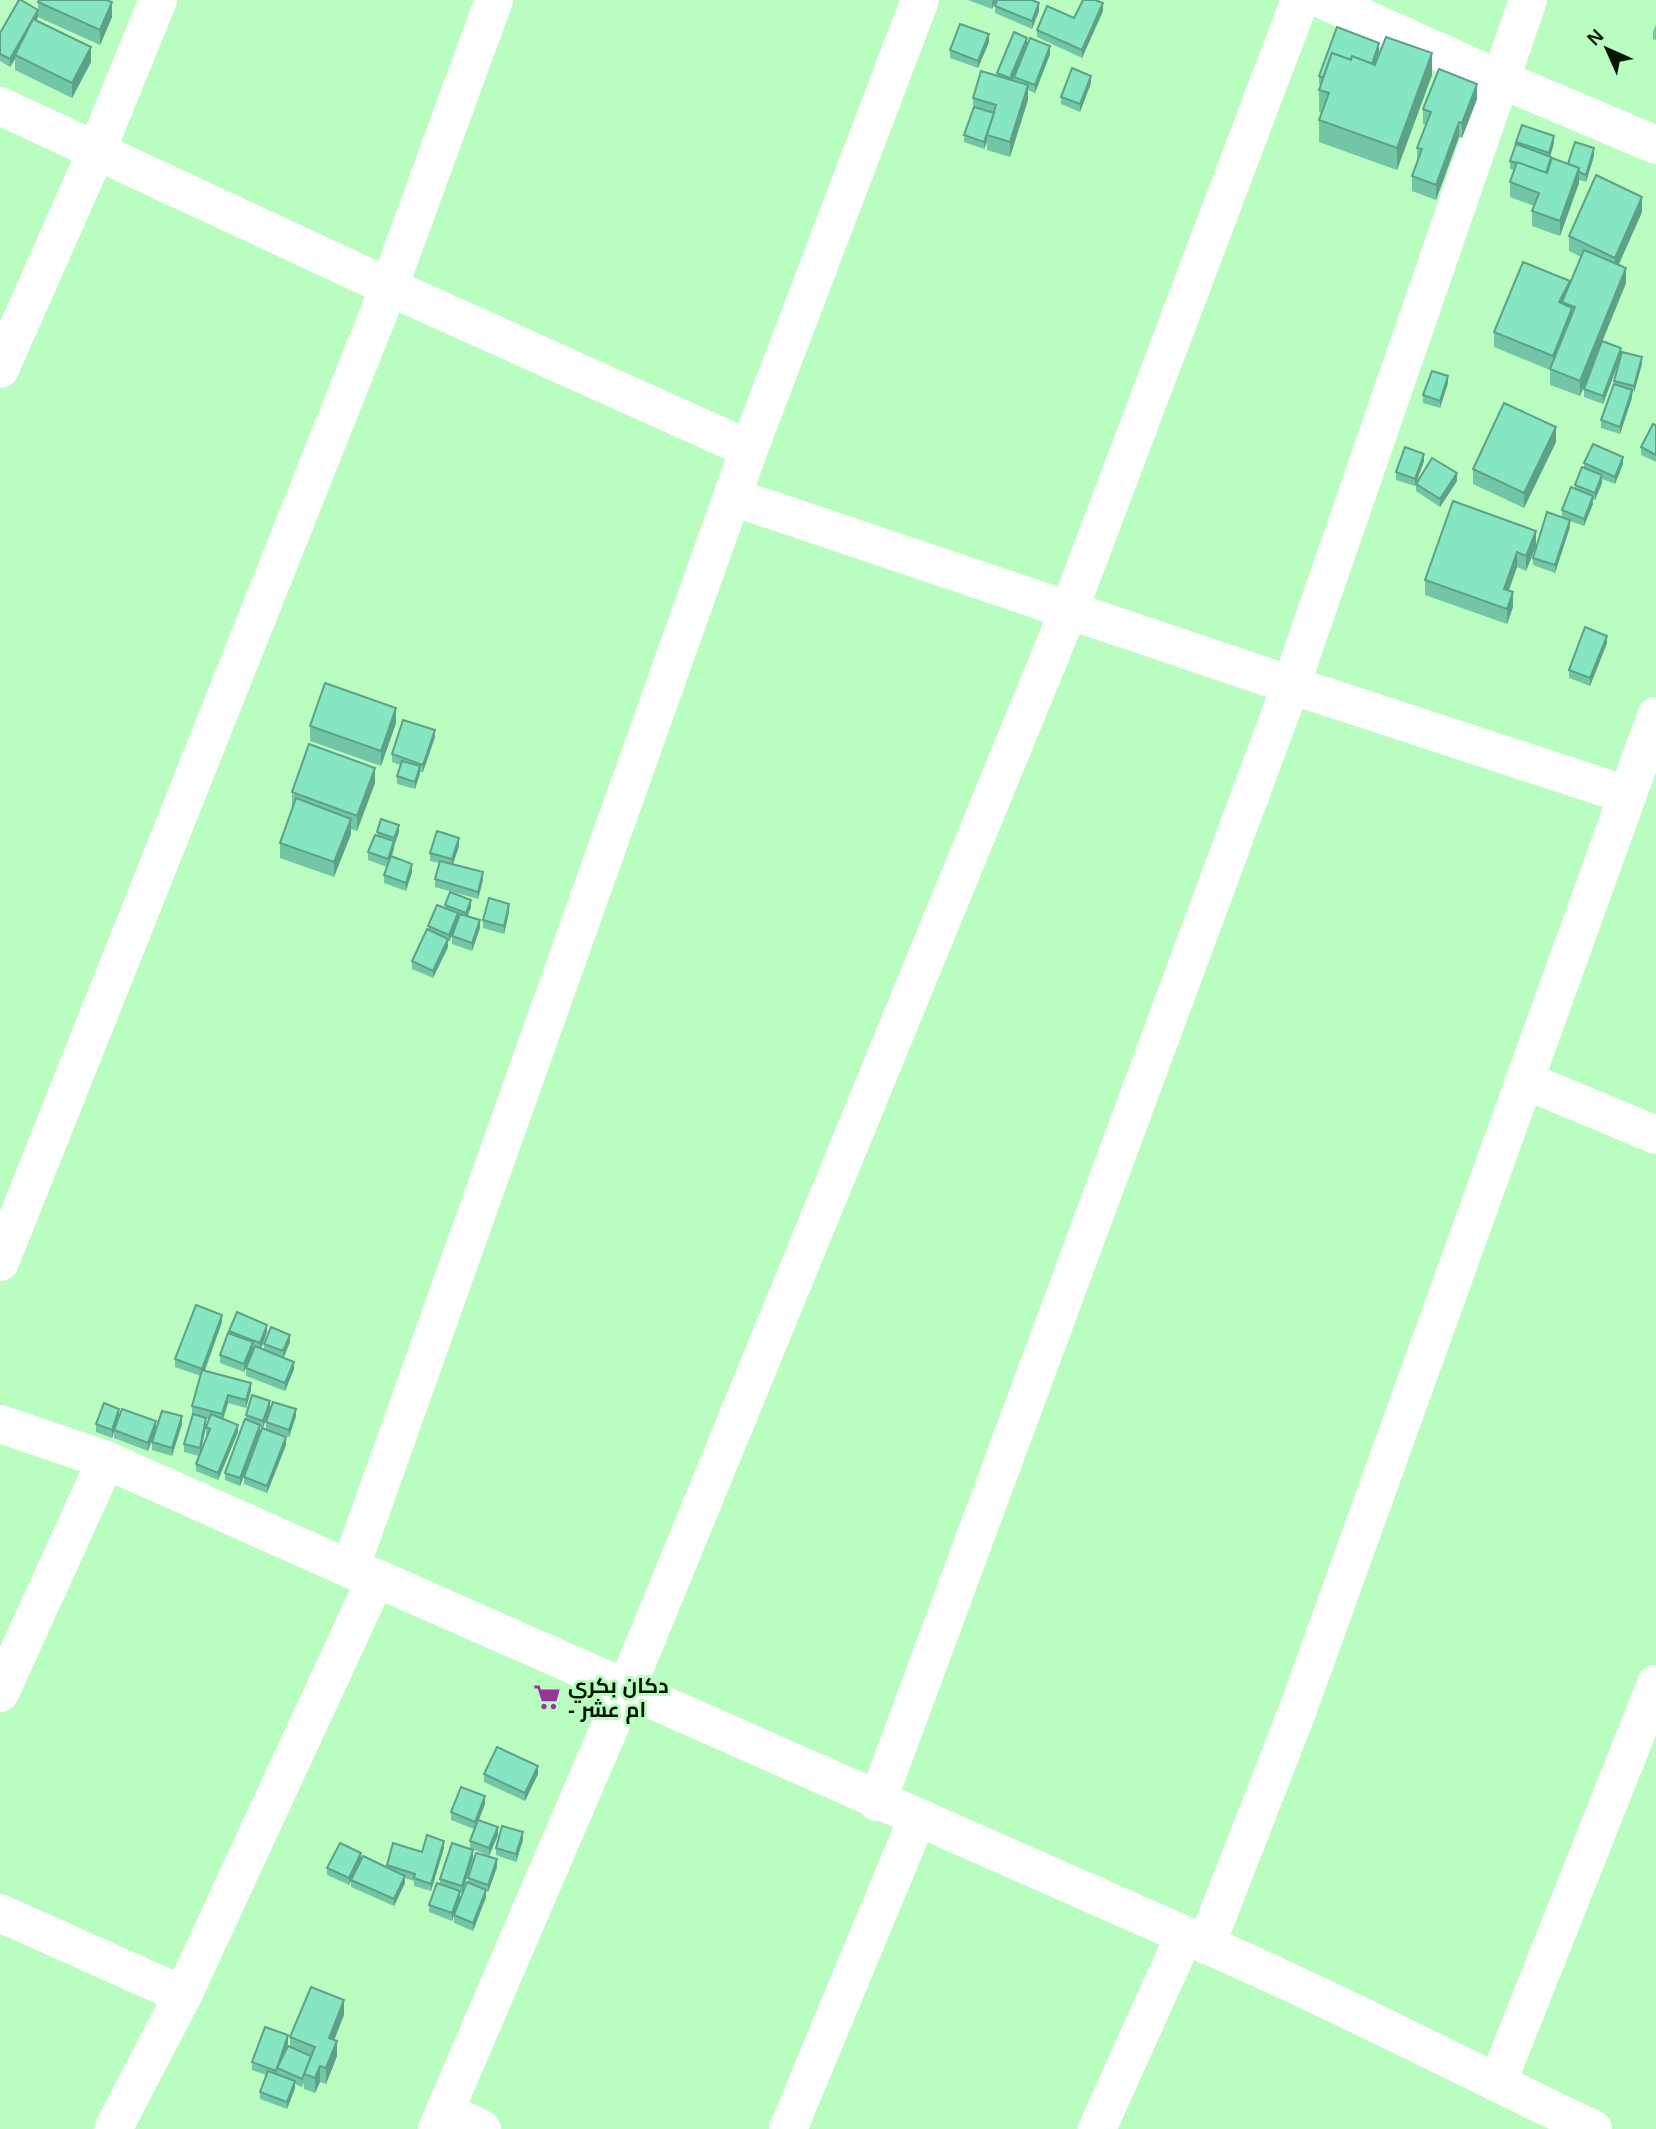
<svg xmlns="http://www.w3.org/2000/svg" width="1656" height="2129" font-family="Arial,Cairo,sans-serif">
<rect width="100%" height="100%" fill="#b9fdc0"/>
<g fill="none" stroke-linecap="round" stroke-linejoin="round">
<g stroke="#fff" stroke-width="38">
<path d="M920 0 749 449 350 1569 376 1578C652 1701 928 1824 1205 1944 1336 2001 1464 2068 1593 2129"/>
<path d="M1323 0 1500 79 1656 145"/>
<path d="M0 106 389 287 749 449"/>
<path d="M0 369 96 152 158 0"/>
<path d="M733 497 1291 685 1627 795"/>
<path d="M1524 1080 1656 1135"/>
<path d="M0 1262 389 287 494 0"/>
<path d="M0 1424 106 1460 350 1569"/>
<path d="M0 1693 106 1460"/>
<path d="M877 1802 1291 685 1528 0"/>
<path d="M0 1913 183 1995"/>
<path d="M1206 1945 1297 1712 1656 716"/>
<path d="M1498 2081 1656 1684"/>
<path d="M445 2111 482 2129"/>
<path d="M113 2129 183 1995 376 1578"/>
<path d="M437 2129 626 1689 1069 610 1300 0"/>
<path d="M788 2129 917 1819"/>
<path d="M1097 2129 1184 1936"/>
</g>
</g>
<g fill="#72c6a6" fill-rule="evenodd">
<path d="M968 0H996L992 9Z"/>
<path d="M38 2H111L112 17 100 45 38 17Z"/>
<path d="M995 6 1039 11 1032 29 995 13Z"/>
<path d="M1103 11 1082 58 1037 37V30Z"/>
<path d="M38 17 37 20 91 62 72 98 15 70V59L10 67 0 61V33Z"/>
<path d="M1656 24V40L1653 39V32Z"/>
<path d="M1014 32 1027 38V45L1030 38 1050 46V54L1035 93 1028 90V100L1010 157 987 150V141L984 149 964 142V135L973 110V98L981 71 997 76V73Z"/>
<path d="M989 42 978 68 950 58V50Z"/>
<path d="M1379 51 1375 65 1432 75 1397 170 1319 142V120L1322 113 1319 112V90L1321 85 1319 84V76Z"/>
<path d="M1091 83 1080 112 1061 104V97Z"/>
<path d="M1477 99 1462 138 1459 137 1436 200 1412 191V176L1417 161V148L1426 125 1423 124V109Z"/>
<path d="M1516 142 1554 143 1550 156 1551 158 1568 164 1594 156 1586 182 1579 180V183L1560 236 1532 226V211L1534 206 1510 197V182L1514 170 1510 169V161Z"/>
<path d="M1642 212 1619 264 1626 283 1602 342 1621 356 1603 404 1584 397V389L1589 374 1580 396 1550 385V370L1494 347V332L1570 284 1581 257 1569 251V236Z"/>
<path d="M1642 364 1620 434 1601 428V420L1614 384V381Z"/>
<path d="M1448 383 1440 408 1423 403V395Z"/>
<path d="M1656 425V462L1641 455V447Z"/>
<path d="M1556 442 1524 508 1473 484V469Z"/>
<path d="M1424 461 1416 482 1457 481 1440 507 1416 491V485L1415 486 1396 480V472Z"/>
<path d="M1584 463 1623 464 1615 484 1602 479V483L1595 500H1593V504L1584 526 1570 521V527L1555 573 1533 565V558L1562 517V510L1575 489V485L1584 468Z"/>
<path d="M1536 546 1526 571 1517 567 1509 590 1513 607 1507 624 1425 595V580Z"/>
<path d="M1607 643 1590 686 1569 678V670Z"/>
<path d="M396 723 381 766 310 741V726Z"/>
<path d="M435 737 423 772H420L415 789 397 784V776L400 765 392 762V754Z"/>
<path d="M375 783 357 831 351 829V834L334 877 280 858V843L293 807H292V792Z"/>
<path d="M377 832H399L390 860 412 872 406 891 384 883V875L387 867 368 860V852L377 835Z"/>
<path d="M459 846 453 864 483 880 478 899 435 887V879L439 863 430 861V853Z"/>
<path d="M445 905 471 907 467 916 480 928 472 951 452 944V936L457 922 448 942V947L433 978 412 969V961L428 929V926L445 908Z"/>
<path d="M509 912 504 934 483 928V920Z"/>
<path d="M222 1322 205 1371 251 1390 246 1408 228 1403 223 1419 238 1432 218 1480 196 1471V1464L199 1456 184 1452V1444L193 1414H192V1406L201 1376 175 1367V1359ZM199 1416 209 1419 206 1427ZM206 1427V1435L208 1436 200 1454Z"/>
<path d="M229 1331 267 1332 261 1348 264 1349V1344L290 1342 284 1357 294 1369 285 1391 246 1376V1368L254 1348H253L244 1372 220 1363V1355Z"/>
<path d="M270 1408 263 1428 260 1427V1432L240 1486 225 1480V1473L246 1419V1415Z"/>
<path d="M296 1416 289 1437 273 1432 286 1445 267 1493 244 1484V1477L266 1430V1422Z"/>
<path d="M119 1417 156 1428 148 1451 114 1438V1431L112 1438 96 1432V1424Z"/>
<path d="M182 1424 172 1456 152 1450V1442Z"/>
<path d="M484 1774H538L525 1801 484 1782Z"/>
<path d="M485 1804 479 1820 498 1835 489 1856 470 1848V1841L474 1829 451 1820V1812Z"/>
<path d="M523 1840 516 1862 496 1855V1848Z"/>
<path d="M444 1848 431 1891 414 1886V1881L405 1878V1883L394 1906 351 1887V1880L354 1874 349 1885 327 1875V1868L387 1867V1865L422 1852Z"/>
<path d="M473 1858 462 1893H460V1899L452 1921 429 1912V1905L440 1884V1879Z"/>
<path d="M497 1867 488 1892 486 1891V1897L473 1931 454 1923V1915L468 1883V1878Z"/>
<path d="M344 2015 334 2040 337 2056 326 2084 320 2082 315 2093 304 2089V2083L302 2087 295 2084V2088L287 2109 260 2099V2092L266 2075 252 2070V2062L288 2043 284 2054 290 2047V2037Z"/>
</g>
<g fill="#5da187">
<path d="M993 0H996L992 9V2Z"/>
<path d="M112 2V17L100 45V30Z"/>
<path d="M1039 3V11L1032 29V21Z"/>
<path d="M1103 3V11L1082 58V50Z"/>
<path d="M38 10V17L17 56 15 55V59L10 67V59Z"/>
<path d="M989 34V42L978 68V61Z"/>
<path d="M1027 38V45L1010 86V78Z"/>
<path d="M1379 43V51L1370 79V71Z"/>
<path d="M1050 46V54L1035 93V85Z"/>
<path d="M91 47V62L72 98V83Z"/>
<path d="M1432 53V75L1397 170V148Z"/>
<path d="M1091 76V83L1080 112V104Z"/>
<path d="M1477 84V99L1462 138V123Z"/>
<path d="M1028 85V100L1010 157V142Z"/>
<path d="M994 113 987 135V141L984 149V142Z"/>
<path d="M1459 122V137L1436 200V185Z"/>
<path d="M1554 136V143L1549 161V153Z"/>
<path d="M1594 148V156L1586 182V175Z"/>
<path d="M1579 168V183L1560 236V221Z"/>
<path d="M1642 197V212L1615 273V258Z"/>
<path d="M1626 268V283L1580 396V381Z"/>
<path d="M1570 281V296L1562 302V310L1559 302Z"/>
<path d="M1572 308V323L1553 371V356Z"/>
<path d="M1621 348V356L1603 404V396Z"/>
<path d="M1642 357V364L1634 393V386Z"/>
<path d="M1448 376V383L1440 408V401Z"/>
<path d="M1632 390V398L1620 434V427Z"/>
<path d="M1556 427V442L1524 508V493Z"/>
<path d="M1424 454V461L1415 486V479Z"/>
<path d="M1623 457V464L1615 484V477Z"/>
<path d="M1457 473V481L1440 507V499Z"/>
<path d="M1602 475V483L1595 500V493Z"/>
<path d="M1593 496V504L1584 526V519Z"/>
<path d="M1570 520V527L1555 573V565Z"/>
<path d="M1536 531V546L1526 571V556Z"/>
<path d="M1517 552V567L1504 604V589Z"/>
<path d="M1513 592V607L1507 624V609Z"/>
<path d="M1607 636V643L1590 686V678Z"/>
<path d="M396 708V723L381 766V751Z"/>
<path d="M435 730V737L423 772V765Z"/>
<path d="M420 766V774L415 789V782Z"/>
<path d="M375 768V783L357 831V816Z"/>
<path d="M351 819V834L334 877V862Z"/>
<path d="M399 825V832L394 845V838Z"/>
<path d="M459 838V846L452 867V859Z"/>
<path d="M394 841V849L388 867V859Z"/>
<path d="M412 864V872L406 891V883Z"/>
<path d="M483 872V880L478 899V892Z"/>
<path d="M471 900V907L466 921V913Z"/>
<path d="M509 904V912L504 934V926Z"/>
<path d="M458 913V921L449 942V935Z"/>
<path d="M480 920V928L472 951V943Z"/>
<path d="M448 939V947L433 978V971Z"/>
<path d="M222 1315V1322L202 1377V1369Z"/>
<path d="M267 1325V1332L260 1351V1343Z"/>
<path d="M290 1335V1342L283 1359V1351Z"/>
<path d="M253 1342V1349L244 1372V1364Z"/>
<path d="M294 1362V1369L285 1391V1383Z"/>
<path d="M251 1383V1390L246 1408V1400Z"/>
<path d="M228 1395V1403L222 1422V1414Z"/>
<path d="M270 1401V1408L263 1428V1421Z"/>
<path d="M119 1409V1416L112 1438V1430Z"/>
<path d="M296 1409V1416L289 1437V1430Z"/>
<path d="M182 1416V1424L172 1456V1448Z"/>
<path d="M206 1418V1426L200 1456V1448Z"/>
<path d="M156 1421V1428L148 1451V1443Z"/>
<path d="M238 1425V1432L218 1480V1473Z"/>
<path d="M260 1425V1432L240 1486V1478Z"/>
<path d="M286 1437V1445L267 1493V1486Z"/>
<path d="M538 1766V1774L525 1801V1793Z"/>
<path d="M485 1796V1804L475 1829V1822Z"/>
<path d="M498 1827V1835L489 1856V1848Z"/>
<path d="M523 1832V1840L516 1862V1854Z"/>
<path d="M444 1841V1848L431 1891V1884Z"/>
<path d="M473 1850V1858L462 1893V1886Z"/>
<path d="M361 1853V1861L349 1885V1878Z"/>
<path d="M497 1859V1867L488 1892V1885Z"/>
<path d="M405 1876V1883L394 1906V1899Z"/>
<path d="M486 1890V1897L473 1931V1923Z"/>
<path d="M460 1891V1899L452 1921V1913Z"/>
<path d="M344 2000V2015L329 2053V2038Z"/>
<path d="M288 2035V2043L279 2069 277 2068V2073L276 2078V2071Z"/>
<path d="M337 2041V2056L326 2084V2068Z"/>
<path d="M320 2066V2082L315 2093V2078Z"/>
<path d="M295 2081V2088L287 2109V2102Z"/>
</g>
<g fill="#85e6c1" stroke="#5da187" stroke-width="2">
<path d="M19 0H21L38 10 10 59 0 54V33Z"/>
<path d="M39 0H106L112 2 100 30 38 2Z"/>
<path d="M997 0H1032L1039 3 1032 21 995 6Z"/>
<path d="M1083 0H1095L1103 3 1082 50 1037 30 1047 6 1074 18Z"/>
<path d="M33 19 91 47 72 83 15 55Z"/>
<path d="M960 24 989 34 978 61 950 50Z"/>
<path d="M1337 27 1379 43 1372 64 1352 56 1351 60 1332 53 1323 78 1319 76Z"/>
<path d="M1014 32 1027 38 1010 78 997 73Z"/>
<path d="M1386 37 1432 53 1397 148 1319 120 1329 93 1319 90 1332 53 1351 60 1352 56 1375 65Z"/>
<path d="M1030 38 1050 46 1035 85 1014 77Z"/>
<path d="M1072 68 1091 76 1080 104 1061 97Z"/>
<path d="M1439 69 1477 84 1462 123 1459 122 1436 185 1412 176 1422 149 1417 148 1431 112 1423 109Z"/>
<path d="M981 71 1028 85 1010 142 987 135 996 105 973 98Z"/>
<path d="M974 107 994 113 984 142 964 135Z"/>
<path d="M1522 125 1554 136 1549 153 1516 142Z"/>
<path d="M1575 142 1594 148 1586 175 1579 172V168L1568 164Z"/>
<path d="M1516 144 1551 157 1546 173 1510 161Z"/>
<path d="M1552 158 1579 168 1560 221 1532 211 1539 193 1510 182 1517 162 1547 173Z"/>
<path d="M1596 175 1642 197 1615 258 1569 236Z"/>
<path d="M1584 250 1626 268 1580 381 1550 369 1575 307 1562 302Z"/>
<path d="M1523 262 1570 281 1559 302 1572 308 1553 356 1494 332Z"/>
<path d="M1602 341 1621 348 1603 396 1584 389Z"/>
<path d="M1622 352 1642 357 1634 386 1614 381Z"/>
<path d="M1432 371 1448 376 1440 401 1423 395Z"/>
<path d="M1614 384 1632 390 1620 427 1601 420Z"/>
<path d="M1504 403 1556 427 1524 493 1473 469Z"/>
<path d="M1653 424 1656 425V455L1641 447Z"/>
<path d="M1593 444 1623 457 1615 477 1584 463Z"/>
<path d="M1405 447 1424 454 1415 479 1396 472Z"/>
<path d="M1432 458 1457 473 1440 499 1416 484Z"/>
<path d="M1582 467 1602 475 1595 493 1575 485Z"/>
<path d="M1571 487 1593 496 1584 519 1562 510Z"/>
<path d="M1453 501 1536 531 1526 556 1517 552 1504 589 1513 592 1507 609 1425 580Z"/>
<path d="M1547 512 1570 520 1555 565 1533 558Z"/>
<path d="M1585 627 1607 636 1590 678 1569 670Z"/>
<path d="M325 683 396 708 381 751 310 726Z"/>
<path d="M403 720 435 730 423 765 392 754Z"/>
<path d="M309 744 375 768 357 816 292 792Z"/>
<path d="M402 761 420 766 415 782 397 776Z"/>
<path d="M296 798 351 819 334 862 280 843Z"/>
<path d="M381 819 399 825 394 838 377 832Z"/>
<path d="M437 831 459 838 452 859 430 853Z"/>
<path d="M375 835 394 841 388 859 368 852Z"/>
<path d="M391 856 412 864 406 883 384 875Z"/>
<path d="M440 861 483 872 478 892 435 879Z"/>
<path d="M450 892 471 900 466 913 445 905Z"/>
<path d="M489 898 509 904 504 926 483 920Z"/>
<path d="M437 905 458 913 449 935 428 926Z"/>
<path d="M460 914 480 920 472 943 452 936Z"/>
<path d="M427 929 448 939 433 971 412 961Z"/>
<path d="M196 1305 222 1315 202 1369 175 1359Z"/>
<path d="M237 1312 267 1325 260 1343 229 1331Z"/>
<path d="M271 1327 290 1335 283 1351 264 1344Z"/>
<path d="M228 1333 253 1342 244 1364 220 1355Z"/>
<path d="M255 1346 294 1362 285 1383 246 1368Z"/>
<path d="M202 1370 251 1383 246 1400 228 1395 222 1414 192 1406Z"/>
<path d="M252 1395 270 1401 263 1421 246 1415Z"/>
<path d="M273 1402 296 1409 289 1430 266 1422Z"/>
<path d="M104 1403 119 1409 112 1430 96 1424Z"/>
<path d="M122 1409 156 1421 148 1443 114 1430Z"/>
<path d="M162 1411 182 1416 172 1448 152 1442Z"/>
<path d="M193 1414 206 1418 200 1448 184 1444Z"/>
<path d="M211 1414 238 1425 218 1473 196 1464 210 1429 206 1427Z"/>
<path d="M245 1419 260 1425 240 1478 225 1473Z"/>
<path d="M262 1428 286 1437 267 1486 244 1477Z"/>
<path d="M497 1747 538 1766 525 1793 484 1774Z"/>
<path d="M461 1787 485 1796 475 1822 451 1812Z"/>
<path d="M478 1820 498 1827 489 1848 470 1841Z"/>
<path d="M502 1826 523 1832 516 1854 496 1848Z"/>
<path d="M427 1835 444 1841 431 1884 414 1878 415 1874 387 1865 393 1843 422 1852Z"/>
<path d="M340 1843 361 1853 349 1878 327 1868Z"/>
<path d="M452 1843 473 1850 462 1886 440 1879Z"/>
<path d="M476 1853 497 1859 488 1885 468 1878Z"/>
<path d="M363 1856 405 1876 394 1899 351 1880Z"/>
<path d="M467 1882 486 1890 473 1923 454 1915Z"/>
<path d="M437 1883 460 1891 452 1913 429 1905Z"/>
<path d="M311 1987 344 2000 329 2038 337 2041 326 2068 320 2066 315 2078 304 2074 315 2047 290 2037Z"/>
<path d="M265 2027 288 2035 276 2071 252 2062Z"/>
<path d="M288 2046 311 2056 302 2079 277 2068Z"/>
<path d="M268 2071 295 2081 287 2102 260 2092Z"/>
</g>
<defs>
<symbol id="supermarket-bare" viewBox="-9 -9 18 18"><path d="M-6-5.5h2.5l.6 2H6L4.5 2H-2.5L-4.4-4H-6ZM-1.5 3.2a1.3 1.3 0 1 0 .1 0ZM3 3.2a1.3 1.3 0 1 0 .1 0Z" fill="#98349a" stroke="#b9fdc0" stroke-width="2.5" paint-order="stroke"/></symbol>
</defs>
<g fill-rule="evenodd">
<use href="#supermarket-bare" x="528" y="1678" width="38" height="38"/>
</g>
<g text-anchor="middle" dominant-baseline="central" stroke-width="6" stroke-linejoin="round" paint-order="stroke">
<g font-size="21" font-weight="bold" fill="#001703" stroke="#b9fdc0" text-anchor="start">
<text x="568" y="1685">دكان بكري<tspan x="568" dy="24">- ام عشر</tspan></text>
</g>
</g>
<g transform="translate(1607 49) rotate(315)" stroke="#b9fdc0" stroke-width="5" paint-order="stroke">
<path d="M0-5L12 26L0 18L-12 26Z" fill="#001703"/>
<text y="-10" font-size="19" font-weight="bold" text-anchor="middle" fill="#001703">N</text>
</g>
</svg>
